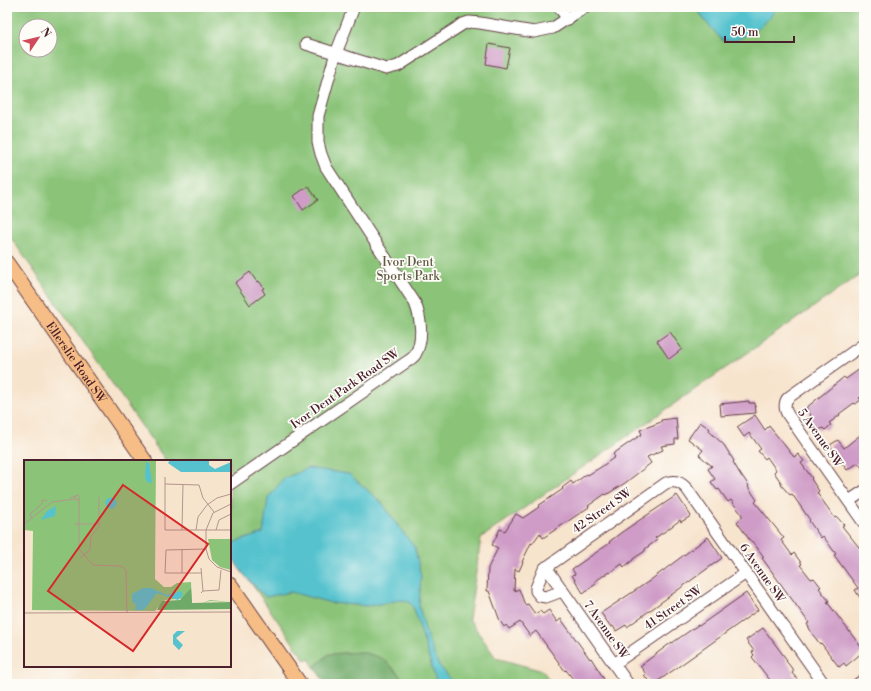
<svg xmlns="http://www.w3.org/2000/svg" width="871" height="691" font-family="'Libre Bodoni',serif">
<rect width="100%" height="100%" fill="#fdfcf7"/>
<filter id="ink" filterUnits="userSpaceOnUse"><feTurbulence type="fractalNoise" baseFrequency=".025" numOctaves="2"/><feDisplacementMap in="SourceGraphic" scale="8" xChannelSelector="R" yChannelSelector="G"/><feConvolveMatrix kernelMatrix="1 2 1 2 8 2 1 2 1" color-interpolation-filters="sRGB"/></filter>
<filter id="wash" filterUnits="userSpaceOnUse"><feTurbulence type="fractalNoise" baseFrequency=".012" numOctaves="4" result="noise"/><feDisplacementMap in="SourceGraphic" scale="16" xChannelSelector="R" yChannelSelector="G"/><feGaussianBlur stdDeviation="0.9" result="paint"/><feColorMatrix in="noise" values="0 0 0 0 0 0 0 0 0 0 0 0 0 0 0 0 0 1.4 0 .05"/><feComposite in="paint" operator="in"/></filter>
<g filter="url(#wash)">
<rect width="100%" height="100%" fill="#f7e4cd"/>
<path fill="#8bc479" stroke="#6a7252" fill-rule="evenodd" d="M7 7H864V272L481 538 469 619 496 658 543 671 552 684H405L397 672 362 652 329 654 314 667 309 658 305 660 230 553V461H166L7 232ZM26 26H50V50H26Z"/>
<path fill="#70aa69" stroke="#5d644a" d="M362 652 382 658 397 672 405 684H326L314 667 329 654Z"/>
<g fill="#55c2ce" stroke="#50707c">
<path d="M696 7H775C773 21 748 36 735 40 731 41 727 41 723 41L705 21Z"/>
<path d="M308 468 349 474 383 504 398 526 415 548 421 577 419 606 427 637 438 664 455 684H437L414 609 409 602 401 600 367 606 331 603 291 592 266 597C253 585 230 564 230 544L263 533 268 498 283 479Z"/>
</g>
<g id="blocks">
<g fill="#cf9cc7">
<path d="M489 44 510 48 506 68 486 64Z"/>
<path d="M308 186 318 200 303 210 294 196Z"/>
<path d="M250 272 257 282 259 281 264 288 262 289 265 294 250 305 235 283Z"/>
<path d="M670 332 682 349 669 359 657 341Z"/>
<path d="M864 366V395L859 398 861 400 855 404 854 403 839 414 840 415 829 423 831 425 825 430 823 428 819 430 809 417 811 415 806 408 844 377 846 379Z"/>
<path d="M749 401V403H755L756 413 721 416 720 404Z"/>
<path d="M755 415 765 430 769 426 794 457 798 454 804 461 801 463 812 478 811 479 819 491 817 493 835 518 837 517 844 525 842 526 862 551 860 552 864 558V604L855 590 858 588 834 555 836 554 823 536 821 538 809 521 810 520 792 494 790 495 781 485 782 484 774 472 776 470 767 457 765 459 758 451 761 449 749 433 744 437 737 427Z"/>
<path d="M676 418 678 439H675V444L661 446 663 450 647 457 651 463 625 483 606 495 605 494 588 506 589 507 543 538 540 533 532 544 531 543 522 562H523L519 571 515 569 514 591 519 589 525 605 528 604 535 614 540 611 543 614 549 610 557 622 561 619 590 659 591 658 604 679 596 684H577L566 670 565 671 536 631 530 636 520 622 509 629 506 625 504 627 500 621 489 591H487L488 568 498 548 492 545 500 529 505 531 516 514 523 518 539 507 538 506 563 489 562 488 571 481 573 484 587 474 588 475 601 467 615 457 613 454 642 434 640 430 661 422V420Z"/>
<path d="M700 422 710 429 709 431 724 445 734 461 733 462 742 477H743L749 486 748 487 757 500 755 502 784 538 781 540 792 555 794 553 802 564 800 565 811 579 814 578 821 587 819 588 829 601 827 602 837 615 864 651 846 666 844 663 839 667 821 643 820 644 813 635 807 624 809 623 762 558 764 557 752 541 751 542 737 522 742 518V515L731 500 728 502 719 489 717 490 711 482 715 479 708 469 712 466 699 455 703 450 688 439Z"/>
<path d="M864 432V470L858 463 847 470 830 445 838 440 844 448Z"/>
<path d="M677 495 691 516 681 522 680 520 667 530 655 538 657 540 645 549V551L633 559V560L624 567 622 564 609 573V572L594 582 596 584 583 593 572 575 575 574 572 569 610 543 609 542 622 532Z"/>
<path d="M708 537 722 558 627 627 626 625 616 631 613 626 611 627 601 613 648 582Z"/>
<path d="M746 593 758 610 654 684H651L644 675 646 674 640 666 672 642V643L698 625 699 626Z"/>
<path d="M763 628 787 660 786 661 794 671 792 673 801 684H773L752 657 754 655 752 652 754 651 746 640Z"/>
</g>
</g>
</g>
<g filter="url(#ink)">
<use href="#blocks" fill-opacity="0" stroke="#643d43" stroke-width="1"/>
<g fill="none" stroke-linecap="round" stroke-linejoin="round">
<defs>
<g id="minor">
<path d="M559 7 568 19"/>
<path d="M306 44 386 69 398 66 463 24 469 22 480 23 534 32 553 28 585 7"/>
<path d="M864 344 789 397C784 401 784 409 788 415L864 523"/>
<path d="M230 484 405 363C408 361 413 358 415 355 424 340 421 318 415 303L326 167 321 154 318 142V116L335 56 354 7"/>
<path d="M849 501 864 491"/>
<path d="M546 567 628 684"/>
<path d="M562 591 546 597 540 596 536 591V588L544 569 666 483C674 480 681 482 687 489L824 684"/>
<path d="M614 664 746 573"/>
<path d="M858 684 864 680"/>
</g>
<g id="major">
<path id="s1" d="M7 263 145 461"/>
<path d="M230 584 300 684"/>
</g>
</defs>
<use href="#minor" stroke="#643d43" stroke-width="13"/>
<use href="#major" stroke="#643d43" stroke-width="16"/>
<use href="#minor" stroke="#fff" stroke-width="11"/>
<use href="#major" stroke="#f6be86" stroke-width="14"/>
</g>
</g>
<g text-anchor="middle" dominant-baseline="central" stroke-width="3.5" stroke-linejoin="round" paint-order="stroke">
<g font-size="12" fill="#615946" stroke="#fdfcf7">
<text x="408" y="262">Ivor Dent<tspan x="408" dy="14">Sports Park</tspan></text>
</g>
<g font-size="12" fill="#4a1f2b" stroke="#fdfcf7">
<text stroke="none"><textPath href="#s1" startOffset="121">Ellerslie Road SW</textPath></text>
<text transform="translate(345 389) rotate(-35)">Ivor Dent Park Road SW</text>
<text transform="translate(820 438) rotate(55)">5 Avenue SW</text>
<text transform="translate(602 511) rotate(-35)">42 Street SW</text>
<text transform="translate(762 573) rotate(55)">6 Avenue SW</text>
<text transform="translate(673 608) rotate(-35)">41 Street SW</text>
<text transform="translate(606 630) rotate(55)">7 Avenue SW</text>
</g>
</g>
<g transform="translate(24 460)">
<rect width="207" height="207" fill="#f7e4cd"/>
<path d="M0 0H132L131 119 140 127H147L153 123 167 122 168 143 177 144 186 140 207 142 186 141 177 144 168 143H167V138L141 140 131 151 8 150 9 71 0 70ZM184 79H207V110L196 107 188 100Z" fill="#8bc479"/>
<path d="M167 128 168 143 207 142V149L133 150 138 141 156 140Z" fill="#70aa69"/>
<path d="M146 0H185V5L191 9 207 2V12H157L144 3ZM122 2 125 3 128 23 123 22 121 18ZM81.5 43a5.5 5.5 0 1 1 11 0a5.5 5.5 0 1 1-11 0ZM32 46 31 56 17 60 23 51ZM119 128H127L143 135 157 131 159 135 154 140 133 133 120 150H111L112 145 108 141V134ZM153 171H161L152 178 159 185 155 190 149 184V175Z" fill="#55c2ce"/>
<path fill="none" stroke="#b2958c" stroke-width="1" d="M141 17V70H207M141 24 175 25 179 38 190 52M46 38 54 35 56 39 52 40 51 36M55 40V89L69 105 97 106 102 110 103 152M207 44 189 53 182 70V89L185 99 193 107 207 112M8 58 6 54 18 44V40L23 41M0 64 28 42 51 39M50 64H75M158 70 159 24M172 70 174 57 183 45 193 38 207 34M192 70 195 60 207 54M56 98 66 90 67 77 75 66V37M177 108 179 131M141 113 142 90 182 89M141 113H177M158 113V89M177 133 179 131 195 130 197 110M0 153 207 152"/>
<path fill="#d62828" fill-opacity="0.15" stroke="#d62828" stroke-width="2" d="M99 25 184 84 109 191 24 131Z"/>
<rect width="207" height="207" fill="none" stroke="#4a1f2b" stroke-width="2"/>
</g>
<rect width="871" height="691" fill="none" stroke="#fdfcf7" stroke-width="24"/>
<g transform="translate(38 38) rotate(55)"><circle r="19" fill="#fdfcf7" stroke="#b5a4a5"/>
<path d="M0-3L7 15L0 10L-7 15Z" fill="#d1495b"/>
<text y="-6" font-size="11" font-weight="bold" text-anchor="middle" fill="#4a1f2b">N</text>
</g>
<path d="M725 36v6h69v-6" fill="none" stroke="#4a1f2b" stroke-width="2"/>
<text x="731" y="36" font-size="12" fill="#4a1f2b" stroke="#fdfcf7" stroke-width="3" paint-order="stroke">50 m</text>
</svg>
